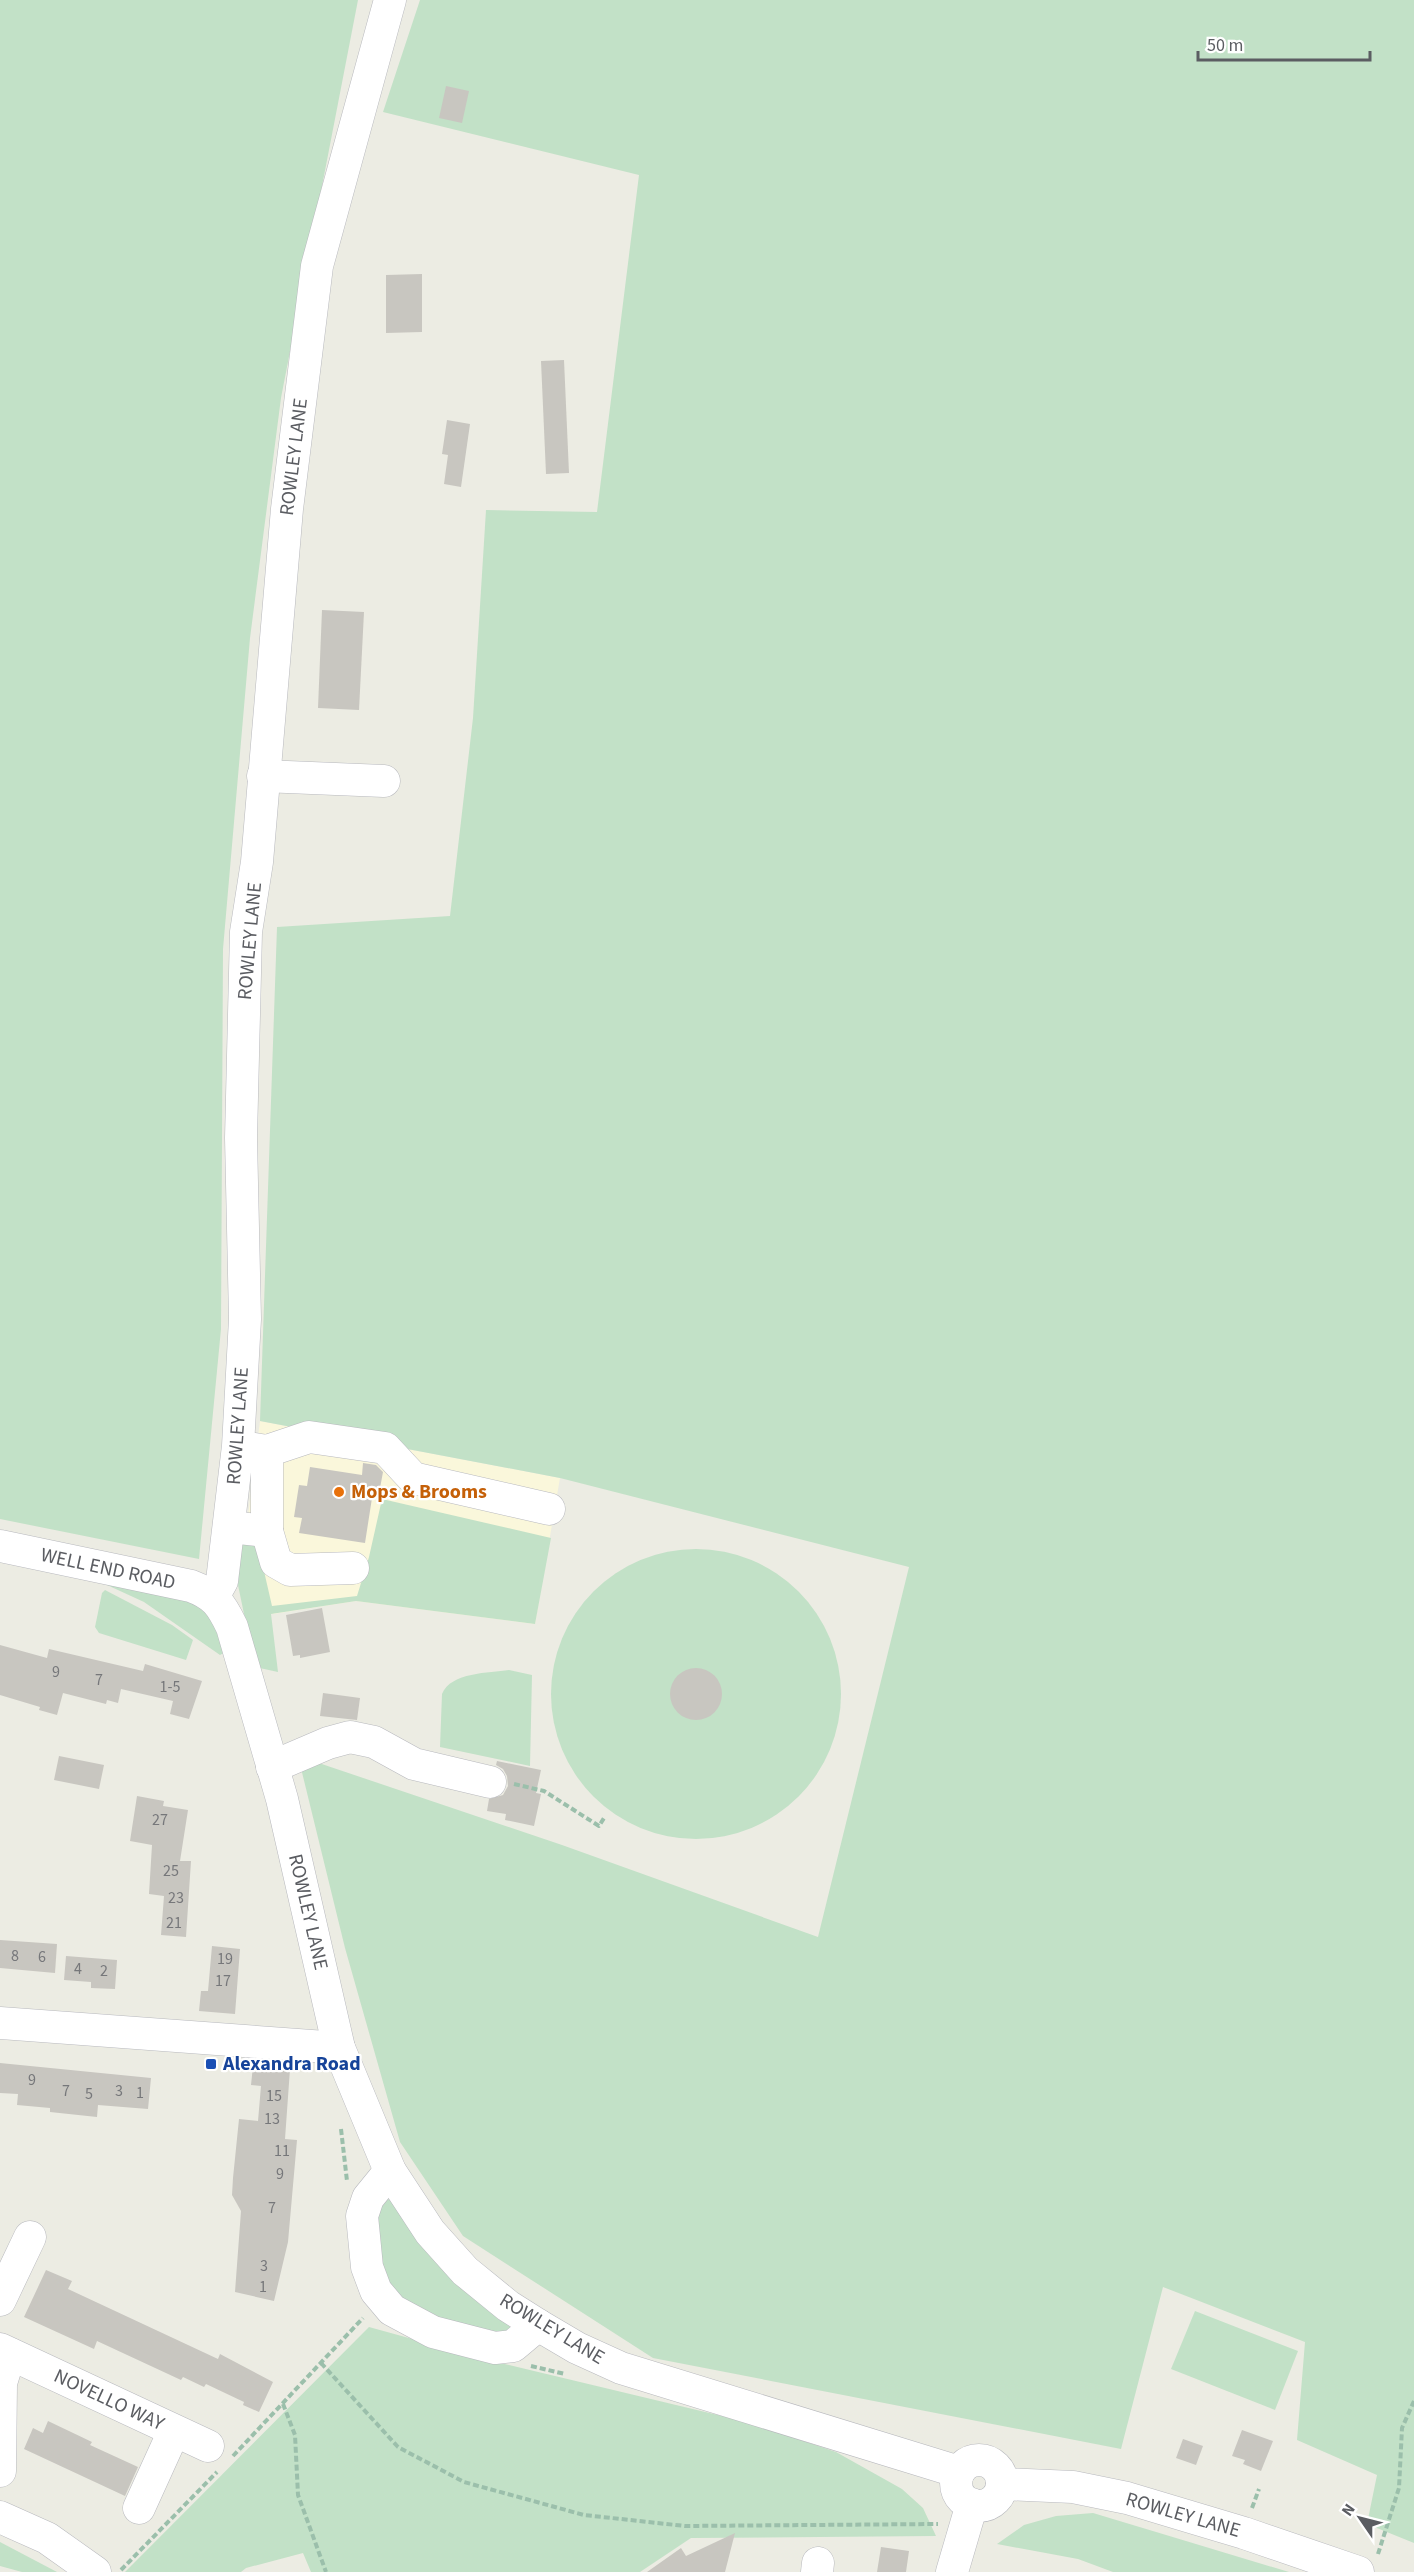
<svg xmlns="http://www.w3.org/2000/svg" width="1414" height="2572" font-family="'Source Sans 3',sans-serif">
<rect width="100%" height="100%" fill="#ecece3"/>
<path fill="#faf7db" d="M260 1421 560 1478 535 1624 356 1601 273 1614 248 1516Z"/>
<g fill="#c2e1c7">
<path d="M0 0H358L281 398 250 638 223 949 221 1329 199 1559 0 1519Z"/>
<path d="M420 0H1414V2543L1367 2524 1377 2475 1297 2440 1305 2342 1163 2287 1121 2449 653 2358 463 2236 400 2142 345 1948 298 1756 562 1845 818 1937 909 1567 560 1478 260 1421 277 927 450 916 473 718 486 510 597 512 639 175 383 112Z"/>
<path d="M382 1499 551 1538 535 1624 356 1601 271 1614 278 1672 255 1667 238 1585 241 1545 245 1541 258 1545 272 1606 357 1596 369 1557Z"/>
<circle cx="696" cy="1694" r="145"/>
<path d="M111 1581 171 1594 208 1610 227 1651 220 1655 144 1602 107 1585Z"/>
<path d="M105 1590 172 1625 193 1640 186 1660 99 1633 95 1627 102 1593Z"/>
<path d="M509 1670 532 1675 530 1766 440 1747 442 1694C451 1672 489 1673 509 1670Z"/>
<path d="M388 2199 395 2203 512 2326 510 2332 495 2336 403 2305 377 2265V2204Z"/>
<path d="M1195 2311 1298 2351 1275 2410 1171 2369Z"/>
<path d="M369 2327 492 2361 747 2422 836 2452 902 2489 923 2508 936 2536 691 2538 640 2572H311L303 2553 246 2568 241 2572H125Z"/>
<path d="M1093 2513 1289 2572H1113L1078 2559 997 2544 1024 2525 1056 2516Z"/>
<path d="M0 2542 57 2572H22L0 2566Z"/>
</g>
<g fill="#c8c6c0">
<path d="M446 86 469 91 462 123 439 118Z"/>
<path d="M422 274V332L386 333V275Z"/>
<path d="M564 360 569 473 546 474 541 361Z"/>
<path d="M447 420 470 424 461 487 444 484 448 455 442 454Z"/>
<path d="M322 610 364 612 359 710 318 708Z"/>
<path d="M363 1463 376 1465 383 1472 378 1499 372 1498 365 1543 299 1533 302 1518 294 1517 299 1485 307 1486 310 1467 362 1475Z"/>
<path d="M322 1608 330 1652 300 1658V1655L293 1656 286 1615Z"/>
<path d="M0 1645 47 1658 49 1649 143 1671 145 1664 202 1681 189 1719 170 1714 173 1701 121 1689 118 1703 107 1700 106 1704 63 1693 57 1715 39 1710 40 1707 0 1695Z"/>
<circle cx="696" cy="1694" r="26"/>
<path d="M323 1693 360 1698 357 1720 320 1716Z"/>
<path d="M59 1756 104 1765 99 1789 54 1780Z"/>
<path d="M497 1761 541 1770 536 1793 541 1794 534 1826 505 1820 506 1814 487 1811 489 1799 503 1795 508 1786 507 1776 503 1769 496 1765Z"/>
<path d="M137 1796 164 1801 163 1806 188 1810 180 1861H191L186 1937 161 1935 164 1896 149 1894 152 1845 130 1841Z"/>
<path d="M0 1940 57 1944 55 1973 0 1968Z"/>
<path d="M212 1946 240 1949 235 2014 199 2011 201 1991H208Z"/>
<path d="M66 1956 117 1960 115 1989 91 1988V1982L64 1980Z"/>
<path d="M0 2063 151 2078 148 2109 98 2105 97 2117 50 2112V2108L17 2105 18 2094 0 2093Z"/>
<path d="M253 2066 290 2069 285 2139 297 2140 288 2242 274 2301 235 2292 241 2211 232 2195 233 2178 239 2119 258 2121 261 2086 251 2085Z"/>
<path d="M46 2270 72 2281 68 2289 218 2359 220 2354 273 2382 259 2412 243 2405 244 2402 206 2384 204 2387 183 2377 181 2380 97 2341 94 2349 24 2317Z"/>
<path d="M48 2421 92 2442 90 2445 138 2467 125 2496 24 2449 33 2428 43 2433Z"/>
<path d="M1242 2430 1273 2441 1261 2471 1243 2464 1245 2460 1232 2456Z"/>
<path d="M1183 2439 1203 2446 1196 2465 1176 2458Z"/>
<path d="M735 2533 725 2572H647L681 2548 686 2556Z"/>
<path d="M881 2547 909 2551 906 2572H877Z"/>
</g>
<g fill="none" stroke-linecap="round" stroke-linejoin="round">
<defs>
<g id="minor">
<path d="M263 776 384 781"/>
<path d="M267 1451 309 1437 385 1448 413 1478 549 1509"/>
<path d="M230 1527 267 1531V1451L248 1448"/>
<path d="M267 1531 276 1562 290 1570 353 1568"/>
<path d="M0 1546 191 1586C215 1595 221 1604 232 1627L282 1799 339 2048 390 2171 430 2232 465 2271 508 2306 538 2325 577 2348 621 2368 959 2472"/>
<path d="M213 1597 222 1581 238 1446 245 1319 241 1138 246 932 257 862 287 509 317 266 390 0"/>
<path d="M272 1767 328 1743 350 1737 374 1742 414 1764 490 1782"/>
<path d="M0 2023 339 2048"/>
<path d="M390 2171 368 2198 362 2216 367 2267 376 2291 392 2310 433 2332 495 2348 513 2346 538 2325"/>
<path d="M0 2300 30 2237"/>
<path d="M0 2349 208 2446"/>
<circle cx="979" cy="2483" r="23"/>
<path d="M0 2471 1 2383 10 2354"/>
<path d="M1002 2484 1073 2487 1127 2498 1244 2533 1358 2572"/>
<path d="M139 2508 174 2431"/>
<path d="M0 2517 47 2538 95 2572"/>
<path d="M817 2572 818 2563"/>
<path d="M952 2572 972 2504"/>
</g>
</defs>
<use href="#minor" stroke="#b8b9be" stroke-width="33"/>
<g stroke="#9bbfab" stroke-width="4" stroke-dasharray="6 3" stroke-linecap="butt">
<path d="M514 1784 544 1791 599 1826 604 1818"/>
<path d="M341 2129 347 2181"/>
<path d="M321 2363 398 2447 464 2482 584 2515 685 2526 938 2524"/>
<path d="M531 2366 565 2374"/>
<path d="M283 2404 295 2435 298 2495 326 2572"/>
<path d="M233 2456 363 2318"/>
<path d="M1252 2508 1259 2489"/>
<path d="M1378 2554 1399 2488 1402 2428 1414 2401"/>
<path d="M121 2570 217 2472"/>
</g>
<use href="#minor" stroke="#fff" stroke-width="32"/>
</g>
<circle fill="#e8710a" stroke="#fff" stroke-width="2" cx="339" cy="1492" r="6"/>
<rect fill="#1a4fb4" stroke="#fff" stroke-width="2" x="205" y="2058" width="12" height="12" rx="3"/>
<g text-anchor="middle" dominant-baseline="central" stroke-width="4.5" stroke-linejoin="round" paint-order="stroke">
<g font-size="16" fill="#76777a">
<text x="56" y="1672">9</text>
<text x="99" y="1680">7</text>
<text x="170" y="1687">1-5</text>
<text x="160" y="1820">27</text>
<text x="171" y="1871">25</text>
<text x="176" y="1898">23</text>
<text x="174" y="1923">21</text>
<text x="15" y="1956">8</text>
<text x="42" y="1957">6</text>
<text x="225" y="1959">19</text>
<text x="78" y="1969">4</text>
<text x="104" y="1971">2</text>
<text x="223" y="1981">17</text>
<text x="32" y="2080">9</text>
<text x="66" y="2091">7</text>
<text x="119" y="2091">3</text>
<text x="140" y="2093">1</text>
<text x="89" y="2094">5</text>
<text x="274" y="2096">15</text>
<text x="272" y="2119">13</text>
<text x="282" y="2151">11</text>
<text x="280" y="2174">9</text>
<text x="272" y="2208">7</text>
<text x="264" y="2266">3</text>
<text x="263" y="2287">1</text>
</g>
<g font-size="20" fill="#5b5d62" stroke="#fff">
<text transform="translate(294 457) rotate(-83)">ROWLEY LANE</text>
<text transform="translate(250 941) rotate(-85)">ROWLEY LANE</text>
<text transform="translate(238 1426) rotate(-86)">ROWLEY LANE</text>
<text transform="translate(108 1569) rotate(12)">WELL END ROAD</text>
<text transform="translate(308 1912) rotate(77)">ROWLEY LANE</text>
<text transform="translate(552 2329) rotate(31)">ROWLEY LANE</text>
<text transform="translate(109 2400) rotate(25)">NOVELLO WAY</text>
<text transform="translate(1183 2515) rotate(16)">ROWLEY LANE</text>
</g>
<g font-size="20" font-weight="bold" fill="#c56008" stroke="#fff" text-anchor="start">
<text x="351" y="1492">Mops &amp; Brooms</text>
</g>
<g font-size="20" font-weight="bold" fill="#164399" stroke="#fff" text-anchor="start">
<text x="223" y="2064">Alexandra Road</text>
</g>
</g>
<g transform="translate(1360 2518) rotate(305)" stroke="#ffffff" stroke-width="4.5" paint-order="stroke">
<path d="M0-4.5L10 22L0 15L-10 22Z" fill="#5b5d62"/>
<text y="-9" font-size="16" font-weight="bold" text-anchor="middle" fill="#5b5d62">N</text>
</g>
<path d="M1198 51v9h172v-9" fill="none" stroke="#5b5d62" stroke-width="3"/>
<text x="1207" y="51" font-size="18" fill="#5b5d62" stroke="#ffffff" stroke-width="4.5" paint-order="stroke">50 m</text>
</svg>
